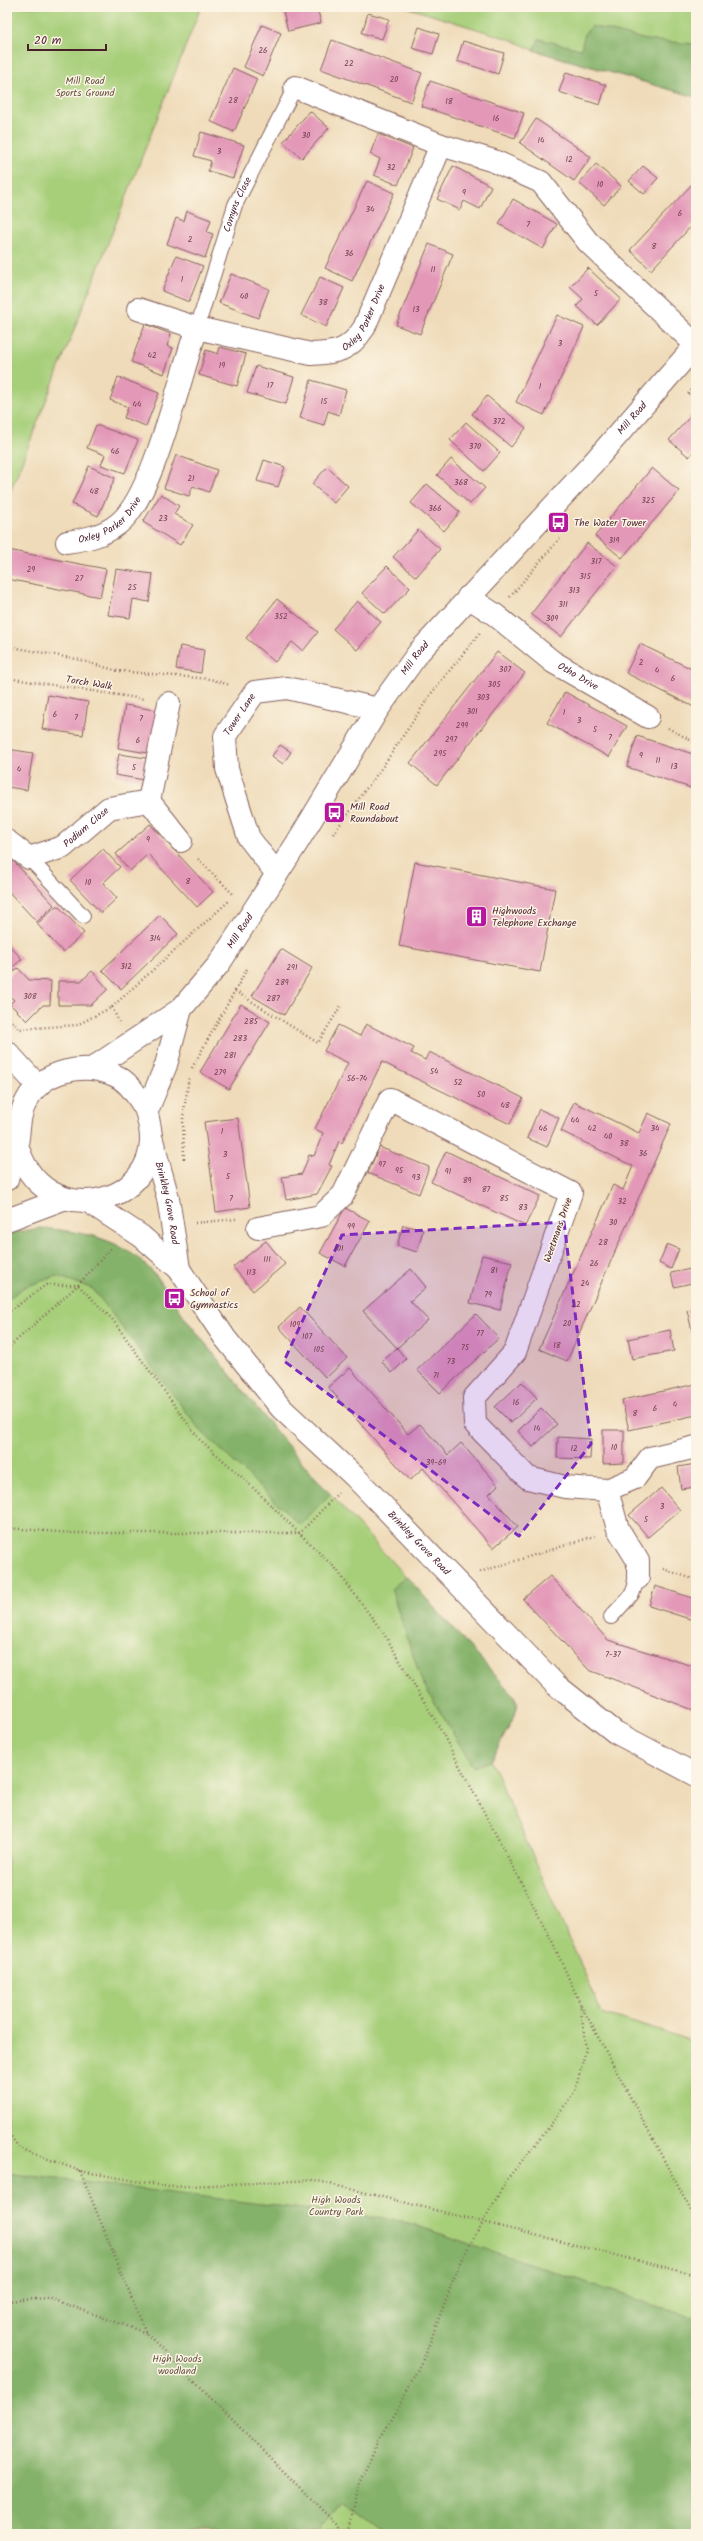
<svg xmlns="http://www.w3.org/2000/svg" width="703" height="2541" font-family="Kalam,sans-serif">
<rect width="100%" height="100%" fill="#fcf5e5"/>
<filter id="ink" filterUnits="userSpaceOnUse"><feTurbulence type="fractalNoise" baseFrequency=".025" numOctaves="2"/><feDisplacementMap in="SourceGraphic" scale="8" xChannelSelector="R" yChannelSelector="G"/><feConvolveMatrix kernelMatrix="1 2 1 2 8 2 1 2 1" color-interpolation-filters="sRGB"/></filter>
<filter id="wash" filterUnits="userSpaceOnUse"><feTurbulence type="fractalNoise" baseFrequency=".012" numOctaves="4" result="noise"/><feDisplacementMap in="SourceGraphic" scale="16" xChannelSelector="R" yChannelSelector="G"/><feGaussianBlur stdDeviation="0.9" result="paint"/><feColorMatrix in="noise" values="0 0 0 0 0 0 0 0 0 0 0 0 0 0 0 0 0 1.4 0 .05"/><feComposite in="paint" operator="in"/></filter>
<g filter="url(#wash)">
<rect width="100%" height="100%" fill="#efdbb9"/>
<g fill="#a7cf7a" stroke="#787752">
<path d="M7 7H201L7 500Z"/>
<path d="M406 7H696V97L533 50 512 40Z"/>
<path d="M40 1228 94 1236 115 1244 139 1259 157 1276 185 1318 292 1452 513 1695 518 1704 515 1715 491 1761 602 2013 696 2042V2534H7V1234Z"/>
</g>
<g fill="#85b26a" stroke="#68684a">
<path d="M592 26 647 40 696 44V97L533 50 539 39 581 49 585 33Z"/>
<path d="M40 1228C75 1231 111 1236 139 1259 161 1277 174 1304 191 1326 237 1383 281 1440 330 1494L300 1525 200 1430 93 1289 57 1276 24 1287 7 1300V1234Z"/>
<path d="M406 1576 513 1695 517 1706 515 1715 491 1761 473 1767 422 1682 391 1589Z"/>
<path d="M7 2173 402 2221 696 2319V2534H392L341 2503 319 2534H7Z"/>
</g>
<g id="blocks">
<g fill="#e398b8">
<path d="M282 7H317L321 23 288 31Z"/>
<path d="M368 13 389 19 382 39 362 33Z"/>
<path d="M262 25 281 33 263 76 244 67Z"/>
<path d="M419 27 439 34 433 54 412 48Z"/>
<path d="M332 40 422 73 411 102 321 69Z"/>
<path d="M463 41 504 53 498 74 457 61Z"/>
<path d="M233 68 257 79 234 132 210 121Z"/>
<path d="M566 72 606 85 600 105 559 92Z"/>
<path d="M430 81 524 113 515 138 421 106Z"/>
<path d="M310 111 329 128 302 158 283 142Z"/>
<path d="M536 119 591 157 574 181 520 143Z"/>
<path d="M201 132 244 145 233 178 208 171 211 161 194 156Z"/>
<path d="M378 134 413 148 398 185 374 175 380 159 370 154Z"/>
<path d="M596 164 621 186 604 205 579 183Z"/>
<path d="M453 166 491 186 480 209 464 201 460 210 437 199Z"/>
<path d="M643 166 658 178 644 194 629 181Z"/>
<path d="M696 180V221L651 270 630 250Z"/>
<path d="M367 181 394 193 352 281 325 268Z"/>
<path d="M513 199 557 224 543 249 499 224Z"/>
<path d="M187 211 211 220 207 232 213 234 205 258 167 244 176 218 184 221Z"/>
<path d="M429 244 453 254 420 334 396 325Z"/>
<path d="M176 256 203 266 189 302 162 291Z"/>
<path d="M588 268 621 299 597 325 577 306 583 299 570 287Z"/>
<path d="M231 274 269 289 258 318 219 303Z"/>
<path d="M320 277 344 288 326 327 301 315Z"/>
<path d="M557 315 584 327 544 415 516 402Z"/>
<path d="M145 324 171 334 167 346 173 348 164 374 131 362Z"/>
<path d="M220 347 246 354 237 386 199 375 206 350 218 354Z"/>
<path d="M256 366 294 377 286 404 247 393Z"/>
<path d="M118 377 159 393 146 426 124 418 128 407 110 400Z"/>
<path d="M311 380 346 390 339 415 328 411 324 425 300 418Z"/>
<path d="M487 396 526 428 511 447 472 414Z"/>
<path d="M696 410V449L689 457 669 440Z"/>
<path d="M466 422 500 453 484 471 450 440Z"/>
<path d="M96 425 138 440 125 473 101 465 105 455 87 448Z"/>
<path d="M176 455 217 470 209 492 193 486 189 496 164 488Z"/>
<path d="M451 459 485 488 470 504 437 475Z"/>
<path d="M264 460 285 467 278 487 257 481Z"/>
<path d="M89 466 115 478 98 516 72 504Z"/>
<path d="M327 467 348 486 334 503 312 484Z"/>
<path d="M652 468 679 491 622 558 595 536Z"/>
<path d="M427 484 460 512 444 531 411 503Z"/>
<path d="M161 494 179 506 174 514 193 525 180 545 143 522Z"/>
<path d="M418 530 440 549 416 577 393 557Z"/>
<path d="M587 543 617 566 561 637 531 614Z"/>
<path d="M8 550 106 569 100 597 7 579Z"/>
<path d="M387 566 410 588 385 614 362 593Z"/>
<path d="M116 569 153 574 149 602 133 599 130 618 108 615Z"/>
<path d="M277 599 318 632 303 651 292 642 275 662 246 638Z"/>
<path d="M357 601 381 622 357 650 333 629Z"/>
<path d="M640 644 696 671V708L626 673Z"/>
<path d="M180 646 204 650 201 673 176 669Z"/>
<path d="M497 652 525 673 437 785 410 763Z"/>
<path d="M565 692 627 726 609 757 547 723Z"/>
<path d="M48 695 88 702 83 735 42 729Z"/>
<path d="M125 705 161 711 154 754 118 748Z"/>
<path d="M637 736 696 755 694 789 627 767Z"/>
<path d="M280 745 291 752 283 764 272 756Z"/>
<path d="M7 749 33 753 27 790 7 787Z"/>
<path d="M119 754 153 759 150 781 115 775Z"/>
<path d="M150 824 213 892 197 907 148 854 130 871 116 854Z"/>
<path d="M103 849 120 867 103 883 117 898 101 913 70 880Z"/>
<path d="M7 854 54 905 37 922 7 890Z"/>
<path d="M415 862 555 889 540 972 399 946Z"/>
<path d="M57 905 84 933 63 952 37 924Z"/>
<path d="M160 915 178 934 121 989 102 970Z"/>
<path d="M7 943 22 959 7 972Z"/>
<path d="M281 949 312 968 284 1015 252 996Z"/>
<path d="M18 968 29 980 51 981 50 1005H43L27 1021 10 1004 14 1000 7 993V978Z"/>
<path d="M92 971 108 989 91 1005H58V981H81Z"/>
<path d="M241 1004 270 1022 229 1089 200 1072Z"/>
<path d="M366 1024 414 1048 411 1053 425 1060 429 1052 523 1098 510 1124 382 1062 342 1143 339 1141 329 1165 332 1166 317 1194 286 1200 282 1177 302 1174 309 1155 314 1156 323 1133 315 1129 348 1063 324 1051 338 1025 360 1036Z"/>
<path d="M574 1102 639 1133 648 1113 671 1124 567 1361 539 1349 613 1185 623 1190 633 1166 561 1131Z"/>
<path d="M539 1109 559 1118 547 1147 527 1138Z"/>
<path d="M238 1118 250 1207 216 1212 204 1122Z"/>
<path d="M379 1147 429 1167 419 1194 368 1173Z"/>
<path d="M446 1151 540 1196 525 1226 431 1182Z"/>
<path d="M345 1208 370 1221 345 1266 320 1253Z"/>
<path d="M403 1225 423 1230 417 1252 397 1246Z"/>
<path d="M266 1241 285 1264 253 1291 233 1267Z"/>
<path d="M667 1244 679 1249 671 1269 659 1263Z"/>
<path d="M482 1255 512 1262 500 1310 470 1303Z"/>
<path d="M696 1268V1282L674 1287 671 1273Z"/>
<path d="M411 1269 426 1287 410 1301 428 1320 397 1348 363 1311Z"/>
<path d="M300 1307 347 1358 326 1378 279 1327Z"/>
<path d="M696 1308V1334L693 1335 687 1310Z"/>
<path d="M476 1314 499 1338 440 1393 417 1370Z"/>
<path d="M670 1330 674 1351 632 1359 628 1339Z"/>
<path d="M397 1348 406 1359 392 1373 382 1362Z"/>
<path d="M350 1368 408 1434 420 1424 448 1455 461 1443 498 1485 489 1494 518 1527 493 1548 423 1468 410 1480 328 1387Z"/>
<path d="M522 1382 537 1398 511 1423 495 1407Z"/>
<path d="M696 1384V1415L629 1430 622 1400Z"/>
<path d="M541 1408 557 1424 533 1447 518 1431Z"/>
<path d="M603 1430H624V1463L603 1464Z"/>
<path d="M558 1437 591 1439 590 1459 557 1458Z"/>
<path d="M696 1464V1487L681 1489 678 1467Z"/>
<path d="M661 1488 680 1510 648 1537 629 1515Z"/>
<path d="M550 1576 608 1640 696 1667V1711L589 1670 523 1599Z"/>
<path d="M655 1586 696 1599V1621L649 1606Z"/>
</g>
</g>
</g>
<g filter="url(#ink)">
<use href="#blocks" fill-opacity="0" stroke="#84615d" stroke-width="1"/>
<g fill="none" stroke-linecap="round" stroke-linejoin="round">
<defs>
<g id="service">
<path id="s1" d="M197 328 235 205 295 87"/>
<path d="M29 858 83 916"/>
<path d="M611 1617 632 1594 638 1578"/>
</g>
<g id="minor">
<path d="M295 87 441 145"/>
<path id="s2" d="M138 309 197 328 311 354C337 353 349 351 364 328L441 145 494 161 541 182 588 242 696 345"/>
<path id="s3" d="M67 542C86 539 103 536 118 524 154 497 180 374 197 328"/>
<path id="s4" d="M468 597 494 614 553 662 648 717"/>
<path d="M169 703 149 801 181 841"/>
<path id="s5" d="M7 841 29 858 63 847 109 808 149 801"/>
<path id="s6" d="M277 874 249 838 227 769 225 736 255 692 287 688 378 709"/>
<path d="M7 1052 38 1086"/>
<path d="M258 1228 321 1216 343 1195 390 1099 571 1193 515 1352 474 1398 475 1424 528 1478 565 1487 607 1490 635 1478 650 1458 696 1447"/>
<path d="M607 1490 618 1529 638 1561V1578"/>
</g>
<g id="tertiary">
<path id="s7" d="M93 1068 181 1009 219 964 297 843 378 709 419 652 594 462 696 345"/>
<path d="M147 1111 166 1065 181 1009"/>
<path id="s8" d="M152 1140 168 1198 179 1269"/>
<path d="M7 1179C10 1168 15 1156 17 1144 20 1128 18 1115 27 1100 43 1070 84 1062 114 1075 128 1081 135 1093 143 1105 148 1112 148 1120 150 1128 163 1206 41 1236 17 1144"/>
<path id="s9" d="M89 1202 141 1236 179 1269 225 1338 281 1408 355 1477 556 1685 615 1732 696 1775"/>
<path d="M7 1220 63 1199"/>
</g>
</defs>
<use href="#service" stroke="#84615d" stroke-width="16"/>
<use href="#minor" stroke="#84615d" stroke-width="24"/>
<use href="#tertiary" stroke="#84615d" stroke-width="24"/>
<g stroke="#84615d" stroke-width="2.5" stroke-dasharray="1 3" stroke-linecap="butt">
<path d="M688 394 696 386"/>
<path d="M510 597 560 538"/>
<path d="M7 646 76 659 118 671 210 679 230 685"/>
<path d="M7 678 144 699"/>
<path d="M668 728 696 743"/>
<path d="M333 834 383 766 433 691 480 633"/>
<path d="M198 859 234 895"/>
<path d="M235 991 318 1043 342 1004"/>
<path d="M112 1007 230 900"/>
<path d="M7 1015 19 1029 77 1025 112 1007 119 1022"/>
<path d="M192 1068 247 969"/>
<path d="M184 1159 183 1118 189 1077"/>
<path d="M195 1223 236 1219"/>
<path d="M7 1313 46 1285H78L112 1247"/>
<path d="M7 1349 78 1285 112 1319 199 1439 243 1478 336 1569 384 1634 438 1725 551 1939 580 2003 586 2049 575 2091 547 2130 508 2178 459 2264 426 2353 395 2414 379 2440 360 2481 348 2534"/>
<path d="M7 1528 72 1533H300L338 1493"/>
<path d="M663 1569 696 1580"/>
<path d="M480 1572 595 1536"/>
<path d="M581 2005 696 2220"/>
<path d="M7 2130 19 2148 80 2171 169 2187 314 2180 696 2275"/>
<path d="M80 2171 146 2333 346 2534"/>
<path d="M7 2301 49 2298 146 2333"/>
</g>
<use href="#service" stroke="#fff" stroke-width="14"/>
<use href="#minor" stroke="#fff" stroke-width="22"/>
<use href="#tertiary" stroke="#fff" stroke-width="22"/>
</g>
</g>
<path fill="#7b2cbf" fill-opacity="0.2" stroke="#7b2cbf" stroke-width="3" stroke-dasharray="8 5" stroke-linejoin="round" d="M564 1222 591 1444 519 1536 284 1361 342 1235Z"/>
<defs>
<symbol id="bus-square" viewBox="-11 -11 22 22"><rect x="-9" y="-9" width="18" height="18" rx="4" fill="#b5179e" stroke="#fcf5e5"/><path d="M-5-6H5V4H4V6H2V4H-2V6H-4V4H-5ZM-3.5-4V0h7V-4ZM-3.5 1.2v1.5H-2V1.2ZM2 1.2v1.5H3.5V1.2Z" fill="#fff"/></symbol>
<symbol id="building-square" viewBox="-11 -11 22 22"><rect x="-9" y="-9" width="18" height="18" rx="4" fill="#b5179e" stroke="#fcf5e5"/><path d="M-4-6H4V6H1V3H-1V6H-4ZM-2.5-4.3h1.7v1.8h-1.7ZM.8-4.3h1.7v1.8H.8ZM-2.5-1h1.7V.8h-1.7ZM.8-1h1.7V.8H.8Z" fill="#fff"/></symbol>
</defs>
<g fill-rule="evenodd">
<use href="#bus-square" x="546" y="510" width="25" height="25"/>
<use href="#bus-square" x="322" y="800" width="25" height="25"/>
<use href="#building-square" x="464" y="904" width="25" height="25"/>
<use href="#bus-square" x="162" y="1286" width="25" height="25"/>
</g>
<g text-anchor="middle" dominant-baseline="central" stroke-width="3" stroke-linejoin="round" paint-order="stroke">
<g font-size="8" fill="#703d4e">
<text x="263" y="50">26</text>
<text x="349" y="63">22</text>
<text x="394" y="79">20</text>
<text x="233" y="100">28</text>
<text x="449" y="101">18</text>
<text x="496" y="118">16</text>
<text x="306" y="135">30</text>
<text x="541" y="140">14</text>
<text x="219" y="151">3</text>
<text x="569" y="159">12</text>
<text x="391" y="167">32</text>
<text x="600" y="184">10</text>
<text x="464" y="192">9</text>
<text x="370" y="209">34</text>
<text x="680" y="213">6</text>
<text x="528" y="224">7</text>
<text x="190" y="239">2</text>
<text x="654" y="246">8</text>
<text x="349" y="253">36</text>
<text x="433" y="269">11</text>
<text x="182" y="279">1</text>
<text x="596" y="293">5</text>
<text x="244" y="296">40</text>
<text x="323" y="302">38</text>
<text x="416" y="309">13</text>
<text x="560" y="343">3</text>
<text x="152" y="355">42</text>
<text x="222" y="365">19</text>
<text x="270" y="385">17</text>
<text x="540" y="386">1</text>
<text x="324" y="401">15</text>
<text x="137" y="404">44</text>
<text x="499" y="421">372</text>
<text x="475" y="446">370</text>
<text x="115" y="451">46</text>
<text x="191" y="478">21</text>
<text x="461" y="482">368</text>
<text x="94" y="491">48</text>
<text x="648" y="500">325</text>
<text x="435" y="508">366</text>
<text x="163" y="518">23</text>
<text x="614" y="540">319</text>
<text x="596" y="561">317</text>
<text x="31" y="569">29</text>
<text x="585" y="576">315</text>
<text x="79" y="578">27</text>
<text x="132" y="587">25</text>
<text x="574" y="590">313</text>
<text x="563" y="604">311</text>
<text x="281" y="616">352</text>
<text x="552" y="618">309</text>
<text x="641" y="662">2</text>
<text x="505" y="669">307</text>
<text x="657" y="670">4</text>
<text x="673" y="678">6</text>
<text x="494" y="684">305</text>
<text x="483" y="697">303</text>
<text x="472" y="711">301</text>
<text x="564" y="712">1</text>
<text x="55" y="714">6</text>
<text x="76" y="717">7</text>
<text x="141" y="718">7</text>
<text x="579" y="720">3</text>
<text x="462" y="725">299</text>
<text x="595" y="729">5</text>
<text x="610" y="737">7</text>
<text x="451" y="739">297</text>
<text x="138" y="740">6</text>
<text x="440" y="753">295</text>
<text x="641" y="755">9</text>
<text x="658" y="760">11</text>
<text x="674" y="766">13</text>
<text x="134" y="767">5</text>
<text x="19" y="769">4</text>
<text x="148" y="839">9</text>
<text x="188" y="881">8</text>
<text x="88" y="882">10</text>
<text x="155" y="938">314</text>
<text x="126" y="966">312</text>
<text x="292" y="967">291</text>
<text x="282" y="982">289</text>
<text x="30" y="996">308</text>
<text x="273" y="998">287</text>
<text x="251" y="1021">285</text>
<text x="240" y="1038">283</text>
<text x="230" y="1055">281</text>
<text x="434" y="1071">54</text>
<text x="220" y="1072">279</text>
<text x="357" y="1078">56-74</text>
<text x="458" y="1082">52</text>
<text x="481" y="1094">50</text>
<text x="505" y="1105">48</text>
<text x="575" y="1120">44</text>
<text x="543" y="1128">46</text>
<text x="592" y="1128">42</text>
<text x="655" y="1128">34</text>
<text x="222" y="1131">1</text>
<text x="608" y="1136">40</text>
<text x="624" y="1143">38</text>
<text x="643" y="1153">36</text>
<text x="225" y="1154">3</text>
<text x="382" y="1164">97</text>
<text x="399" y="1170">95</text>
<text x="448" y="1171">91</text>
<text x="228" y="1176">5</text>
<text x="416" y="1177">93</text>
<text x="467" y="1180">89</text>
<text x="486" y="1189">87</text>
<text x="231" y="1198">7</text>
<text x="504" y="1198">85</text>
<text x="622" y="1201">32</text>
<text x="523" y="1207">83</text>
<text x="613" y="1222">30</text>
<text x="351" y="1226">99</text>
<text x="603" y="1242">28</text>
<text x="339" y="1248">101</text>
<text x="267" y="1259">111</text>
<text x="594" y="1263">26</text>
<text x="494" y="1270">81</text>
<text x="251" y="1272">113</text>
<text x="585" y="1283">24</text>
<text x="488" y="1294">79</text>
<text x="576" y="1304">22</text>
<text x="567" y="1323">20</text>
<text x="295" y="1324">109</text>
<text x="480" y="1333">77</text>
<text x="307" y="1336">107</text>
<text x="557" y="1345">18</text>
<text x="465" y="1347">75</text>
<text x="319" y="1349">105</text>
<text x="451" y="1361">73</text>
<text x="436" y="1375">71</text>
<text x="516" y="1402">16</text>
<text x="675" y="1404">4</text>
<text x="655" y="1408">6</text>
<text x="635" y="1413">8</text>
<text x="537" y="1428">14</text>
<text x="614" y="1447">10</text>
<text x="574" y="1448">12</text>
<text x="436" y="1462">39-69</text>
<text x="662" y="1506">3</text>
<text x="646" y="1519">5</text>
<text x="613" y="1654">7-37</text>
</g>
<g font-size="10" fill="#665443" stroke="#fcf5e5">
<text x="85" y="81">Mill Road<tspan x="85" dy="12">Sports Ground</tspan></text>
<text x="336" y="2200">High Woods<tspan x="336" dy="12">Country Park</tspan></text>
<text x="177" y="2359">High Woods<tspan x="177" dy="12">woodland</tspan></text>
</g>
<g font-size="10" fill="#4a1f2b" stroke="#fcf5e5">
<text stroke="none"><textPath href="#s1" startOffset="130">Comyns Close</textPath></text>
<text stroke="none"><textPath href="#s2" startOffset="250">Oxley Parker Drive</textPath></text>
<text stroke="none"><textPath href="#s7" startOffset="852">Mill Road</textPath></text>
<text stroke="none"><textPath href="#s3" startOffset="50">Oxley Parker Drive</textPath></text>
<text stroke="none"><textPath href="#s7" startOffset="528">Mill Road</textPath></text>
<text stroke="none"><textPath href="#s4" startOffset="136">Otho Drive</textPath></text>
<text transform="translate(89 683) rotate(9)">Torch Walk</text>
<text stroke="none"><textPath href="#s6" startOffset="177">Tower Lane</textPath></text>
<text stroke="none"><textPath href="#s5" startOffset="94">Podium Close</textPath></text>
<text stroke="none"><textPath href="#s7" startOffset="204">Mill Road</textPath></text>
<text stroke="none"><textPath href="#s8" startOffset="65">Brinkley Grove Road</textPath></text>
<text transform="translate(558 1230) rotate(-71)">Weetmans Drive</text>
<text stroke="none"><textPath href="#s9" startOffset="478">Brinkley Grove Road</textPath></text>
</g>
<g font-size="10" fill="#4a1f2b" stroke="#fcf5e5" text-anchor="start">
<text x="574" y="523">The Water Tower</text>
<text x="350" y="807">Mill Road<tspan x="350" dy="12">Roundabout</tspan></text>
<text x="492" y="911">Highwoods<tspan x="492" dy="12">Telephone Exchange</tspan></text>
<text x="190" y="1293">School of<tspan x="190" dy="12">Gymnastics</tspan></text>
</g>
</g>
<rect width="703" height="2541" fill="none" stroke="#fcf5e5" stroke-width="24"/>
<path d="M28 44v6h78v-6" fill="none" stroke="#4a1f2b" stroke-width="2"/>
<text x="34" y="44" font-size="12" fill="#4a1f2b" stroke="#fcf5e5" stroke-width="3" paint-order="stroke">20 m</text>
</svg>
